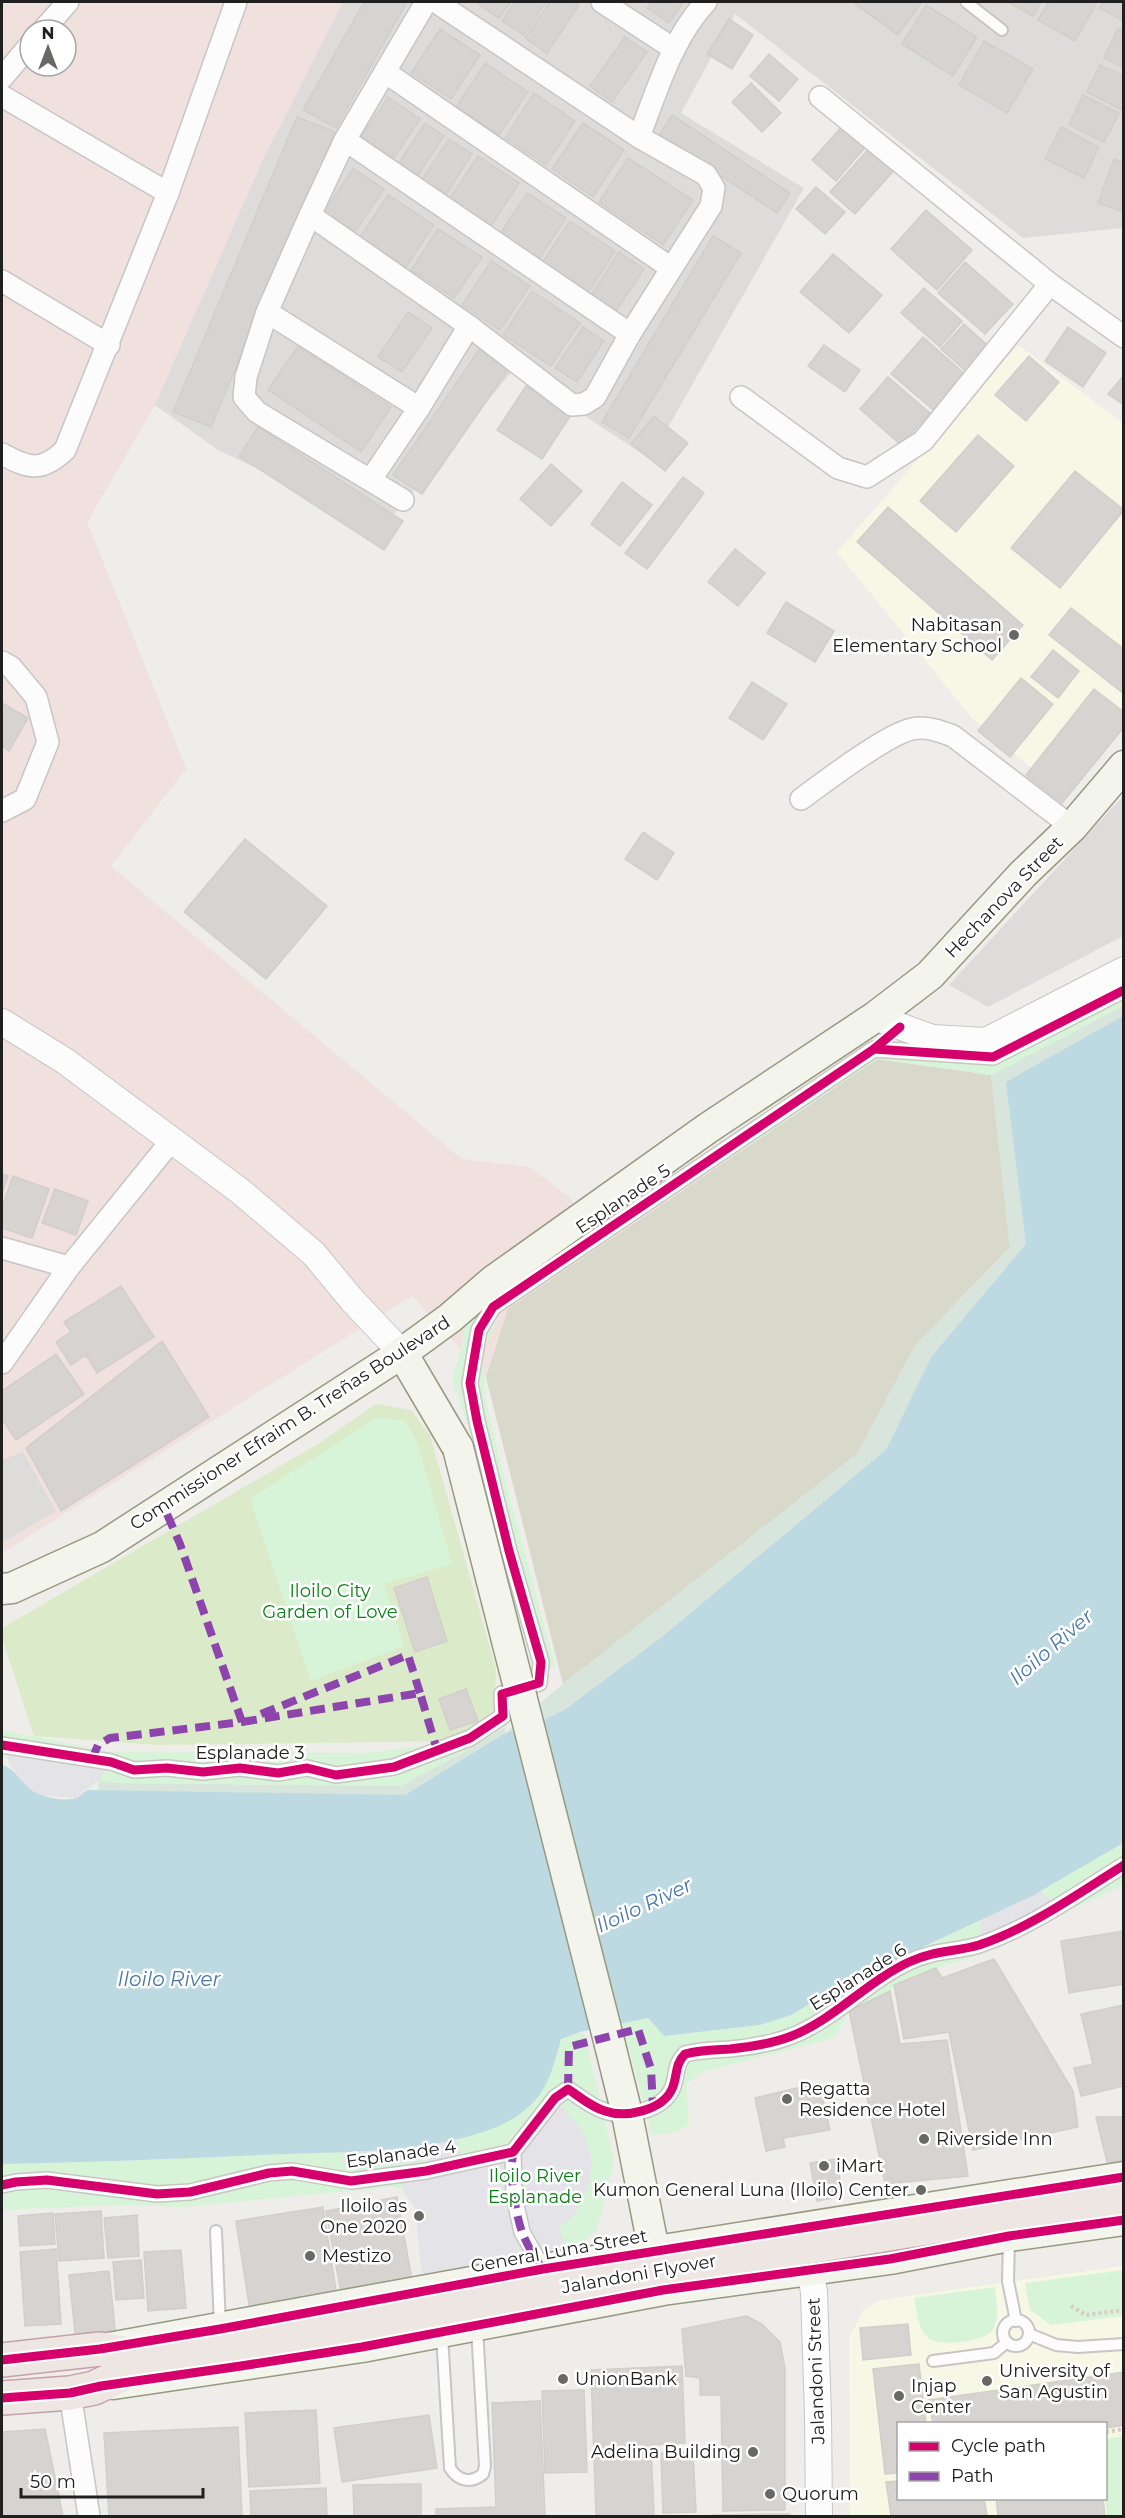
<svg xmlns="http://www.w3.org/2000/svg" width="1125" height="2518" font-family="Montserrat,sans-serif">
<rect width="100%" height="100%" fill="#efede9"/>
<g fill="#dedcda" fill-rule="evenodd">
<path d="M2 2H1123V228L1023 238 735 14 681 113 804 188 650 459 514 369 382 529 218 450 155 405 87 522 186 769 2 923ZM30 30H66V66H30Z"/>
<path d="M1123 796V936L988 1007 949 985Z"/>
</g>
<path fill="#f0e1df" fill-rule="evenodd" d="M2 2H343L261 164 155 405 87 522 186 769 111 866 462 1159 530 1167 568 1196 606 1242 877 1059 991 1075 563 1684 486 1377 412 1296 2 1553ZM30 30H66V66H30Z"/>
<g fill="#f7f7e5" fill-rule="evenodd">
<path d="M1018 345 1123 423V726L1063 794 972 718 837 552Z"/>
<path d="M1123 2266V2516H850L849 2338 863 2311 880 2300ZM898 2424H1106V2498H898Z"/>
</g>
<path fill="#dddcda" d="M23 1452 56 1511 2 1543V1460Z"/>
<path fill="#d8d8cb" d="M877 1059 991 1075 1010 1247 915 1346 857 1454 563 1684 486 1377 508 1309Z"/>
<path fill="#dbebc9" d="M376 1404 411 1410 430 1435 496 1669 494 1717 456 1741 156 1745 34 1736 2 1638V1628L318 1444Z"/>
<path fill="#d7e5dd" d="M1123 1006V1270L462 1807 98 1790 99 1780 116 1783 400 1786 471 1748 505 1727V1733L563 1684 857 1454 915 1346 1010 1247 991 1075Z"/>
<g fill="#d8f4d8">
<path d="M1123 986V1006L991 1075 877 1059 765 1135 574 1259 500 1312 484 1350 485 1397 501 1464 555 1666 534 1671 504 1571 468 1426 452 1379 460 1355 466 1321 506 1283 711 1151 865 1047 991 1053Z"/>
<path d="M376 1418 405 1421 417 1442 452 1564 384 1584 404 1646 311 1681 250 1499Z"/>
<path d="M497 1687 504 1709 505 1727 471 1748 400 1786 116 1783 99 1780 88 1790 12 1768 6 1757 2 1755V1730L111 1752 365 1753 459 1741 494 1718Z"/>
<path d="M1123 1843V1885L976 1956 936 1968 895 1984 890 1991 849 2011 835 2038 705 2071 687 2083 689 2126 668 2134 652 2135 622 2022 648 2018 664 2036 760 2025 791 2015 844 1985 1032 1896Z"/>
<path d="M580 2032 585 2036 614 2161 597 2230 569 2255 421 2267 415 2207 403 2190 391 2187 182 2207 126 2205 2 2210V2164L150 2160 422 2146 430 2144 561 2039Z"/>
<path d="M1123 2270V2316L1051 2325 1030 2310 1025 2283Z"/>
<path d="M995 2287C996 2301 1000 2314 994 2328 988 2342 938 2348 927 2337 917 2326 917 2312 914 2298Z"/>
<path d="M1123 2436V2516H1107L1105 2499 1106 2439Z"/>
</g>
<g fill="#e4e3e8">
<path d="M3 1745 111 1762 99 1780 75 1798 44 1796 31 1791 21 1779 12 1768Z"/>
<path d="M1040 1891 1058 1906 977 1945 981 1931 980 1919Z"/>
<path d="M555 2098 582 2131 590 2152 592 2164 589 2184 579 2207 571 2219 559 2226 569 2255 425 2279 421 2267 415 2207 403 2190 402 2173 426 2171 430 2144 456 2139 460 2151 467 2162 513 2152Z"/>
<path d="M419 2146V2161L345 2166 344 2150Z"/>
</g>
<path fill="#bdd9e1" d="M1123 1016V1843L1032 1896 844 1984 791 2015 760 2025 664 2036 648 2018 580 2032 561 2039C554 2065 548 2092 525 2110 469 2156 331 2151 260 2155 174 2159 88 2162 2 2164V1765C16 1769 19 1780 30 1789 39 1797 64 1802 76 1798 80 1796 84 1792 88 1790L405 1795 504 1734 542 1721 566 1709 662 1637 886 1450 932 1356 1026 1244 1006 1082Z"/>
<g fill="#d6d3d0" stroke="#d2cfca" stroke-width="1.5">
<path d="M364 2H407L336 128 303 110Z"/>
<path d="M480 2H511L499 18 478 4Z"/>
<path d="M515 2H546L524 35 502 21Z"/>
<path d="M550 2H573L579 5 547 53 525 38Z"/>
<path d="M652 2H684L669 23 647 8Z"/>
<path d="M857 2H922L898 35 855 4Z"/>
<path d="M1008 2H1041L1033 16Z"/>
<path d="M1049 2H1097L1075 41 1038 20Z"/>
<path d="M1103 2H1124V21L1099 8Z"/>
<path d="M926 5 977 37 953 76 902 44Z"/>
<path d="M729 19 753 35 732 69 707 54Z"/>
<path d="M1118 28 1124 31V68L1104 58Z"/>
<path d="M440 29 480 55 451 99 411 73Z"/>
<path d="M625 37 647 52 612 102 590 86Z"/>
<path d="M984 41 1033 69 1007 113 959 85Z"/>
<path d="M769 54 798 79 779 101 750 76Z"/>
<path d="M485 63 528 92 499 135 456 107Z"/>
<path d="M1100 65 1124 76V111L1087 92Z"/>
<path d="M751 83 781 113 762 132 732 102Z"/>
<path d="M534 93 575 121 546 165 505 138Z"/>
<path d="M1083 95 1119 113 1104 142 1069 125Z"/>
<path d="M388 97 420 119 394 158 361 137Z"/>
<path d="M672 115 790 193 777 213 659 135Z"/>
<path d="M297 117 335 132 211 427 173 412Z"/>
<path d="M846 122 869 143 836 181 812 160Z"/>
<path d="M425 123 444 136 417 177 398 164Z"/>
<path d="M583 123 624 150 593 197 552 169Z"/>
<path d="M1061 127 1099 147 1084 178 1045 159Z"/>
<path d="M449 139 472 154 445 196 421 181Z"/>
<path d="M873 144 898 166 855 214 830 192Z"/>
<path d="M478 156 519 183 491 226 449 199Z"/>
<path d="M628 158 693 200 663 245 599 202Z"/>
<path d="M1114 159 1124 163V212L1098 203Z"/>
<path d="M353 168 384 189 355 232 324 212Z"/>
<path d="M816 187 845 212 825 234 796 209Z"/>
<path d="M527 193 566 218 539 259 500 234Z"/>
<path d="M388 195 434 225 406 267 360 237Z"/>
<path d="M926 210 972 250 937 290 891 249Z"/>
<path d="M570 221 615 251 588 293 542 263Z"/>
<path d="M438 229 482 257 454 298 411 270Z"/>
<path d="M713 236 741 253 629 438 602 422Z"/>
<path d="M619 252 644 269 616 311 591 295Z"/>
<path d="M833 254 882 295 849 333 800 292Z"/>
<path d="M491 261 530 286 500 330 462 305Z"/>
<path d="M965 262 1013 304 985 334 938 293Z"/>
<path d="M924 288 962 321 940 347 901 313Z"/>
<path d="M532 291 580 323 551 366 503 335Z"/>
<path d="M408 312 432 328 402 372 378 357Z"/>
<path d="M964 324 994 351 971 376 941 349Z"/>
<path d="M583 327 604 341 577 382 555 368Z"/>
<path d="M1068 327 1106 353 1083 387 1045 361Z"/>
<path d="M923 337 968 377 937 413 891 374Z"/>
<path d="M824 345 860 370 845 392 808 366Z"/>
<path d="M298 346 391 407 361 452 268 390Z"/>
<path d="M479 350 508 370 422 494 393 475Z"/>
<path d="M1029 356 1059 382 1026 421 995 395Z"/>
<path d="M1124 375V405L1108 394Z"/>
<path d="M888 377 930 413 901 445 860 409Z"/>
<path d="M526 386 571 415 542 459 497 430Z"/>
<path d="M654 416 688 443 665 471 631 444Z"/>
<path d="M258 427 403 521 384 550 239 456Z"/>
<path d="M978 435 1014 466 956 532 920 501Z"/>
<path d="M551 464 582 491 551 526 520 499Z"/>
<path d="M1075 471 1124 510 1060 588 1011 548Z"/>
<path d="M683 477 704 493 647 569 625 553Z"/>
<path d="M622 482 652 505 620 546 591 524Z"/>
<path d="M888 507 1023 625 992 660 857 542Z"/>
<path d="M735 549 765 573 738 606 708 582Z"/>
<path d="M786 602 834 631 815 662 767 633Z"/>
<path d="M1071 608 1124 649V694L1049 635Z"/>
<path d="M1053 650 1079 671 1058 698 1031 677Z"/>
<path d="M1021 678 1053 704 1010 757 978 731Z"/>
<path d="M752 682 787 704 763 740 729 718Z"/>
<path d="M1094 689 1124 712V727L1062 803 1026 775Z"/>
<path d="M2 703 28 718 9 751 2 746Z"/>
<path d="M643 832 674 853 657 880 625 859Z"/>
<path d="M245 839 327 906 266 979 184 912Z"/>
<path d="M2 1174 8 1176 2 1194Z"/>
<path d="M13 1176 49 1189 32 1238 2 1228V1208Z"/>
<path d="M55 1189 88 1201 76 1235 42 1223Z"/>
<path d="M121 1286 154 1337 97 1373 86 1355 71 1365 56 1342 71 1332 64 1322Z"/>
<path d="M162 1341 209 1417 61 1511 26 1448Z"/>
<path d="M56 1354 84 1394 16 1440 2 1419V1391Z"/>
<path d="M427 1577 447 1641 415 1652 394 1588Z"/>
<path d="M466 1689 478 1721 450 1730 439 1699Z"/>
<path d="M1124 1931V1984L1069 1993 1061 1941Z"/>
<path d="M994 1959 1073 2091 1078 2127 973 2150 949 2032 904 2039 894 1985 936 1968 942 1978Z"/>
<path d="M890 1991 900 2044 947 2040 968 2176 885 2184 849 2011Z"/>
<path d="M1124 2005V2086L1081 2096 1074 2068 1093 2064 1081 2014Z"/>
<path d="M819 2083 830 2130 783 2138 785 2147 766 2151 755 2098Z"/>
<path d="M1096 2117H1124V2160L1107 2162Z"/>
<path d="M836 2159 843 2196 817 2201 810 2163Z"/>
<path d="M397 2197 413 2285 342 2298 326 2211Z"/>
<path d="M323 2207 337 2297 250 2311 236 2221Z"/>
<path d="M101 2211 104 2258 59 2261 55 2214Z"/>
<path d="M53 2213 55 2244 20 2246 18 2216Z"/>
<path d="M137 2215 139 2256 108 2258 104 2218Z"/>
<path d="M56 2249 61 2324 25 2326 20 2252Z"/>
<path d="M181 2250 186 2308 148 2311 144 2252Z"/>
<path d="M141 2260 144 2298 116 2300 113 2262Z"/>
<path d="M109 2271 116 2338 76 2342 69 2275Z"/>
<path d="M746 2316 762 2324 780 2342 785 2368V2510L723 2511 721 2395H700V2378L686 2376 682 2329Z"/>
<path d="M908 2324 911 2355 863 2360 860 2328Z"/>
<path d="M919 2364 926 2424H898V2473L885 2474 873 2369Z"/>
<path d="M682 2366 685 2443 651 2445 654 2516H596L591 2370Z"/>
<path d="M1124 2372V2425L1106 2428V2424H933L929 2400Z"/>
<path d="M584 2390 587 2472 545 2473 542 2391Z"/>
<path d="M540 2401 545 2516H436V2509L496 2507 492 2403Z"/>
<path d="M316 2410 320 2483 249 2487 245 2413Z"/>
<path d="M429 2415 437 2468 342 2482 334 2428Z"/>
<path d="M238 2427 242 2516H109L104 2433Z"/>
<path d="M45 2429 63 2516H2V2432Z"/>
<path d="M693 2452 696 2512 663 2513 661 2453Z"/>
<path d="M898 2481V2498H984L987 2516H891L886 2482Z"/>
<path d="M421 2484V2516H354L353 2485Z"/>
<path d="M326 2488 327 2516H251L250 2491Z"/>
<path d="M996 2498H1103L1105 2516H998Z"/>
<path d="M790 2514V2516H712V2515Z"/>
</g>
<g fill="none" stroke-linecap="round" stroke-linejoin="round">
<defs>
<g id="service">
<path d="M966 2 1002 30"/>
<path d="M216 2231 220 2326"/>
<path d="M1009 2240 1008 2281 1016 2321"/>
<circle cx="1016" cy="2333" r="13"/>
<path d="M1029 2334 1056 2345 1078 2347 1124 2344"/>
<path d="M442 2335 450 2468C458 2481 471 2484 483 2474L485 2466 477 2328"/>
<path d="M933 2361 994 2353 1007 2342"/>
</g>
<g id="pedestrian">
<path d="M2 1745 111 1762 134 1770 167 1768 203 1772 240 1768 278 1773 307 1768 336 1775 394 1767 470 1738 503 1716 502 1694 539 1683 541 1662 509 1551 477 1421 470 1383 479 1330 493 1307 874 1049 993 1057 1124 990"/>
<path d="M2 2185 16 2182 47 2180 157 2194 190 2192 269 2173 292 2171 351 2181 426 2171 513 2152"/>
<path d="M543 2269 522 2232 514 2196 513 2152 555 2098 568 2089C580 2097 591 2107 605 2111 625 2118 662 2111 672 2089 678 2076 674 2065 685 2054 700 2050 715 2050 730 2049 750 2047 770 2044 789 2037 833 2021 866 1982 909 1962 934 1950 955 1952 979 1945 1032 1927 1077 1894 1124 1865"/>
</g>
<g id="minor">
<path d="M602 2 674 49"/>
<path d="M43 30 68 2"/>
<path d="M385 72 671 268"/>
<path d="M2 78 30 45"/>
<path d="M2 96 168 193"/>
<path d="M820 97 1050 284 1124 337"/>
<path d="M639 137C657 91 672 38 706 2"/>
<path d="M345 140 630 334"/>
<path d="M310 215 469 326 572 405 584 404 595 397 630 334 711 206 714 188 706 175 639 137 436 2"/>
<path d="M2 281 109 345"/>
<path d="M267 312 419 408 469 326"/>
<path d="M741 397 838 468 867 477 923 441 1050 284"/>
<path d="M2 454C29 469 42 472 65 450L168 193 236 2"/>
<path d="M371 479 419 408"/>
<path d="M403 500 257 412 244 397 246 377 267 312 310 215 345 140 426 2"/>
<path d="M2 662 11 667 36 697 48 742 25 799 2 811"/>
<path d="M801 799C823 783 887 734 912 729 926 726 940 731 953 736L1072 827"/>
<path d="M2 1248 69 1267"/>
<path d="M2 1363 69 1267 172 1140"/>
<path d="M70 2393 89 2516"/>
</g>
<g id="tertiary">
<path d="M875 1017 932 1038 986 1041 1124 970"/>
<path d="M2 1022 65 1061 240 1191 314 1254 352 1300 402 1353"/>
<path d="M807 2251 814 2292 818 2415 819 2516"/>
</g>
<g id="secondary">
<path d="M402 1353 458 1448"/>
<path d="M2 1589 12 1588 102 1547 402 1353 450 1318 493 1281 708 1128 875 1017 930 975 1023 874 1072 827 1124 766"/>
<path d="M610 2045 627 2114 658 2271"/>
<path d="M109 2348 543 2269 1124 2177"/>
<path d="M113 2384 362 2347 663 2290 890 2259 1009 2236 1124 2220"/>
</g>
<g id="trunk">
<path d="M2 2360 100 2349 155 2359 205 2353"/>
<path d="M2 2398 70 2393 94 2388 155 2359"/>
</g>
</defs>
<use href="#service" stroke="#c7c6c5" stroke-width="14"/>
<use href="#pedestrian" stroke="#c7c6c5" stroke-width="18"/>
<use href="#minor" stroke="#c7c6c5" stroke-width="24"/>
<use href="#tertiary" stroke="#c7c6c5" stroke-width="28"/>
<use href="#secondary" stroke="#979980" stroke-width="33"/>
<use href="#trunk" stroke="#c4a1aa" stroke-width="36"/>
<g stroke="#d8cac7" stroke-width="4" stroke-dasharray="3 3" stroke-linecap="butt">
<path d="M1071 2306 1086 2315 1124 2310"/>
<path d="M1106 2432 1124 2429"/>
</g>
<use href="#service" stroke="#fdfcfc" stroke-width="10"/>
<use href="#pedestrian" stroke="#fdfcfc" stroke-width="15"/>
<use href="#minor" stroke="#fdfcfc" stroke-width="21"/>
<use href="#tertiary" stroke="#fdfcfc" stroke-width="26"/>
<use href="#secondary" stroke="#f3f4ec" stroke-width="30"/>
<use href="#trunk" stroke="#eee6e3" stroke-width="33"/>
<defs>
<path id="secondary-bridge" d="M458 1448 610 2045"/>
<path id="trunk-bridge" d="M205 2353C510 2297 816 2243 1124 2198"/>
</defs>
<use href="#secondary-bridge" stroke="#979980" stroke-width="33" stroke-linecap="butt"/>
<use href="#trunk-bridge" stroke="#c4a1aa" stroke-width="36" stroke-linecap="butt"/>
<use href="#secondary-bridge" stroke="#f3f4ec" stroke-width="30"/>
<use href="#trunk-bridge" stroke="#eee6e3" stroke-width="33"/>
<g stroke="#8e44ad" stroke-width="8" stroke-dasharray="15 8" stroke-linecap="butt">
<path d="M261 1714 408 1655 420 1693"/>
<path d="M242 1722 420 1693 437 1750"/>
<path d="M92 1759 98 1745 110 1738 242 1722 180 1544 164 1507"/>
<path d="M568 2089 569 2047 638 2029 651 2069 653 2106"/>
<path d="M516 2148C506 2163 516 2215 522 2232 527 2245 535 2258 543 2269"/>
</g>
<defs>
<g id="cycleway">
<path d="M874 1049 993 1057 1124 990"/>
<path d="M2 1745 111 1762 134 1770 167 1768 203 1772 240 1768 278 1773 307 1768 336 1775 394 1767 470 1738 503 1716 502 1694 539 1683 541 1662 509 1551 477 1421 470 1383 479 1330 493 1307 874 1049 900 1027"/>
<path d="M2 2185 16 2182 47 2180 157 2194 190 2192 269 2173 292 2171 351 2181 426 2171 513 2152 555 2098 568 2089C580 2097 591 2107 605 2111 625 2118 662 2111 672 2089 678 2076 674 2065 685 2054 700 2050 715 2050 730 2049 750 2047 770 2044 789 2037 833 2021 866 1982 909 1962 934 1950 955 1952 979 1945 1032 1927 1077 1894 1124 1865"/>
<path d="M2 2360 100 2349 220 2329 543 2269 1124 2177"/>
<path d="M2 2398 70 2393 101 2386 241 2366 362 2347 663 2290 890 2259 1009 2236 1124 2220"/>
</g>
</defs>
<use href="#cycleway" stroke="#fff" stroke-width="13"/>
<use href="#cycleway" stroke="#d6006c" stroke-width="9"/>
</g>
<g fill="#686866" stroke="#fff" stroke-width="2">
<circle cx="1014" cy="635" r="6"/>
<circle cx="787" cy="2099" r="6"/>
<circle cx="924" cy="2139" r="6"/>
<circle cx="824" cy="2166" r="6"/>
<circle cx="921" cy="2190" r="6"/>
<circle cx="419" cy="2216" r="6"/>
<circle cx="310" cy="2256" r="6"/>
<circle cx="563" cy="2379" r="6"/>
<circle cx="987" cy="2381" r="6"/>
<circle cx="899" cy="2396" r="6"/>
<circle cx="753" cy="2452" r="6"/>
<circle cx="770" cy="2494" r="6"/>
</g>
<g text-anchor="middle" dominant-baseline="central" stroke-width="5" stroke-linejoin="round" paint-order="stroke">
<g font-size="18" fill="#202020" stroke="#fff" text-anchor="start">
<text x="1002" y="625" text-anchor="end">Nabitasan<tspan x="1002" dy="21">Elementary School</tspan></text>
<text x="799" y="2089">Regatta<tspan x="799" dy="21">Residence Hotel</tspan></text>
<text x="936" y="2139">Riverside Inn</text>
<text x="836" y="2166">iMart</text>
<text x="909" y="2190" text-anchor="end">Kumon General Luna (Iloilo) Center</text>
<text x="407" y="2206" text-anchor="end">Iloilo as<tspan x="407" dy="21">One 2020</tspan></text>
<text x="322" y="2256">Mestizo</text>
<text x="999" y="2371">University of<tspan x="999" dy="21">San Agustin</tspan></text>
<text x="575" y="2379">UnionBank</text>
<text x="911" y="2386">Injap<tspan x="911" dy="21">Center</tspan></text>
<text x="741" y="2452" text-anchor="end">Adelina Building</text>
<text x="782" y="2494">Quorum</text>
</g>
<g font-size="18" fill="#202020" stroke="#fff">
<text transform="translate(1004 897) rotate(-46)">Hechanova Street</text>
<text transform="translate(623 1199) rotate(-34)">Esplanade 5</text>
<text transform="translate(290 1423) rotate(-33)">Commissioner Efraim B. Treñas Boulevard</text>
<text x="250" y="1753">Esplanade 3</text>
<text transform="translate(858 1977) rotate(-32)">Esplanade 6</text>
<text transform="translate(401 2154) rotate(-8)">Esplanade 4</text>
<text transform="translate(559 2251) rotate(-10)">General Luna Street</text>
<text transform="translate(639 2274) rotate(-10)">Jalandoni Flyover</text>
<text transform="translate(816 2371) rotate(-92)">Jalandoni Street</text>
</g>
<g font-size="18" fill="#0c8118" stroke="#fff">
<text x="330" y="1591">Iloilo City<tspan x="330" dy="21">Garden of Love</tspan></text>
<text x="535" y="2176">Iloilo River<tspan x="535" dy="21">Esplanade</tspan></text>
</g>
<g font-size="20" font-style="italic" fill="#4978a9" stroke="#fff">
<text transform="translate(1051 1647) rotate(-41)">Iloilo River</text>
<text transform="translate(644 1905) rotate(-25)">Iloilo River</text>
<text x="169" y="1979">Iloilo River</text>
</g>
</g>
<rect width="1125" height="2518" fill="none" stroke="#202020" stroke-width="6"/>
<rect x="897" y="2422" width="210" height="78" fill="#ffffff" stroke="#a6a6a6" stroke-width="1.5"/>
<rect x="909" y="2442" width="30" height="9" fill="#d6006c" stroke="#a6a6a6" stroke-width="1.5"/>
<text x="951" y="2452" font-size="18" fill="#202020">Cycle path</text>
<rect x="909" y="2472" width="30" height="9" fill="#8e44ad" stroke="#a6a6a6" stroke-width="1.5"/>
<text x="951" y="2482" font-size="18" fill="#202020">Path</text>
<g transform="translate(48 48)"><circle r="28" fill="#ffffff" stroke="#a6a6a6" stroke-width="1.5"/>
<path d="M0-4.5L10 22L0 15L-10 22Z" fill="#686866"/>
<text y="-9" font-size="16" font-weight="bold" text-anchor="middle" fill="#202020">N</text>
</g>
<path d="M21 2488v9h182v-9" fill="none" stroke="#202020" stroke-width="3"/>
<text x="30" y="2488" font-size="18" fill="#202020" stroke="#ffffff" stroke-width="4.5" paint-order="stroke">50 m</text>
</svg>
